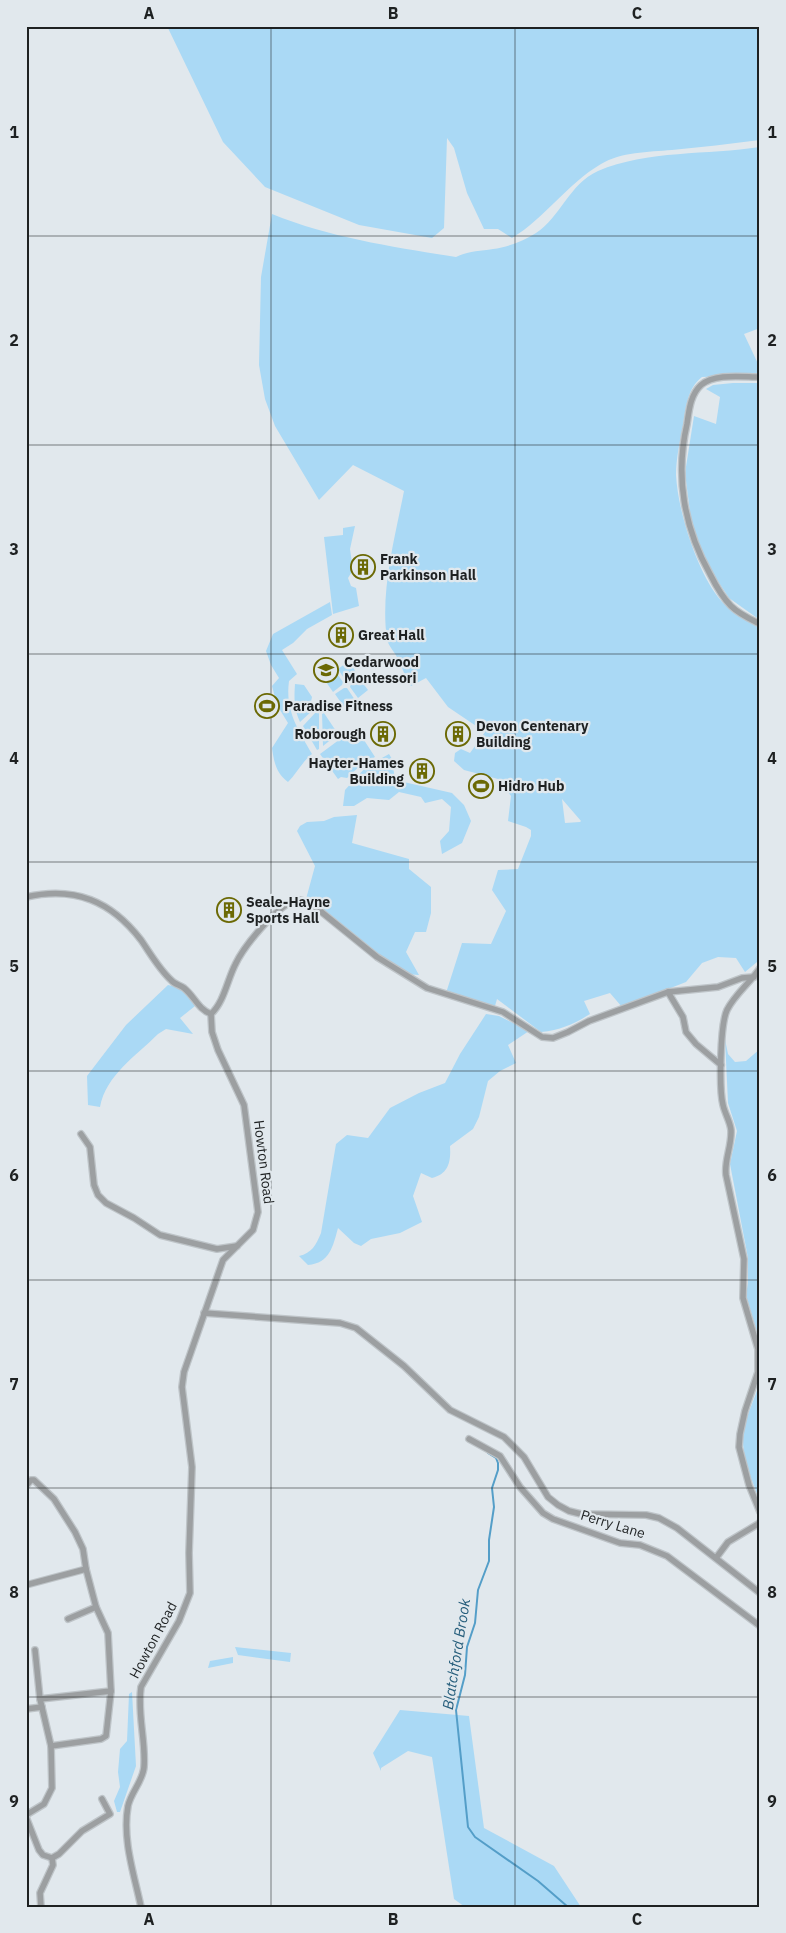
<svg xmlns="http://www.w3.org/2000/svg" width="786" height="1933" font-family="'IBM Plex Sans',sans-serif">
<rect width="100%" height="100%" fill="#e1e8ed"/>
<g fill="#aad9f5" fill-rule="evenodd">
<path d="M167 26H760V140C730 144 701 147 672 150 648 152 621 152 601 164 567 184 545 218 512 238L498 229H484L467 193 454 148 447 138 444 228 432 238 359 225 265 187 223 142Z"/>
<path d="M760 147V328L744 334 760 368V375L702 377C687 389 686 407 683 425 680 441 676 459 676 475 678 511 696 568 718 597 729 612 746 618 760 629V956L757 962 745 972 736 958 718 957 702 963 686 982 622 1007 610 993 584 1001 590 1014C574 1024 561 1030 541 1032L497 999 495 1006 446 993 462 943 491 944 506 911 492 890 498 870 518 869 531 836V830L526 827 508 821 511 796 498 779 464 770 454 761 455 753 461 749 470 753 485 732 448 707 426 678 411 686C404 676 403 668 398 659 395 652 388 646 387 639 380 592 395 537 404 491L353 465 319 500 275 426 265 399 259 365 261 277 272 214C331 238 394 247 456 257 469 251 480 251 493 249 508 247 524 241 536 233 560 218 569 184 598 171 647 150 708 155 760 147ZM562 799 581 821 580 822 565 823Z"/>
<path d="M733 383H760V620L729 598 710 569 692 527 685 473 694 416 716 424 720 397 706 389 713 385Z"/>
<path d="M355 526 350 549 353 570 348 578 351 586 356 588 359 606 333 614 324 537 343 535V528Z"/>
<path d="M330 602 332 615 307 629 293 643 282 650 297 674 289 681C285 711 298 729 312 754 302 762 297 773 288 782 276 773 274 762 272 748L288 723 277 705 272 686 279 678 271 665 266 651 273 634Z"/>
<path d="M349 661 357 674 348 681 345 680 338 669Z"/>
<path d="M335 671 343 682 342 685 333 692 324 679Z"/>
<path d="M359 678 368 690 358 698 350 687 351 684Z"/>
<path d="M295 684 304 685 312 697 310 706 313 710 300 722C294 709 294 698 295 684Z"/>
<path d="M344 688H347L355 700 344 707 335 694Z"/>
<path d="M316 712 319 713V749L317 750 303 726Z"/>
<path d="M324 713 338 734 323 746 322 714Z"/>
<path d="M351 731 357 738 362 737 375 757 363 763 347 778 341 777 338 779 320 754Z"/>
<path d="M389 754 392 759 395 780 452 793 464 805 471 821 462 843 442 854 440 841 449 831 451 807 442 799 425 803 421 797 399 792 389 800 367 798 354 806H343L345 790 366 767Z"/>
<path d="M357 815 352 843 409 859V869L431 887V913L426 932H415L406 952 419 975C394 976 337 921 316 904L306 899 315 866 297 831 300 826 307 822 324 821 334 817Z"/>
<path d="M168 985C181 987 189 995 195 1006L180 1018 193 1034 166 1029 158 1034C136 1056 106 1075 100 1107L88 1105 87 1076 126 1025Z"/>
<path d="M486 1014 499 1016 529 1031 508 1045 516 1063 500 1071 488 1081 479 1117 473 1129 450 1146C451 1161 449 1174 432 1178L421 1173 413 1196 422 1222 400 1233 371 1239 361 1246 354 1243 338 1228C333 1246 330 1263 308 1265L299 1256C312 1253 316 1245 321 1233L336 1144 347 1135 368 1138 390 1108 419 1093 445 1083 460 1054Z"/>
<path d="M725 1039 728 1054 735 1062 746 1061 760 1049V1342L746 1295 748 1283V1258L730 1164 737 1131 728 1103Z"/>
<path d="M760 1381V1502C753 1482 742 1459 743 1437 744 1418 755 1400 760 1381Z"/>
<path d="M235 1647 291 1653 290 1662 238 1655Z"/>
<path d="M233 1657V1663L208 1668 210 1661Z"/>
<path d="M132 1692 136 1766 120 1812H117L114 1801 120 1787 118 1772 120 1749 127 1741 129 1694Z"/>
<path d="M400 1710 469 1716 484 1828 554 1866 581 1907H465L454 1899 432 1757 408 1751 381 1768V1771L373 1753Z"/>
</g>
<g fill="none" stroke-linecap="round" stroke-linejoin="round">
<path stroke="#549ec8" stroke-width="2" d="M488 1453 496 1458 498 1463V1470L492 1488 494 1507 489 1540V1561L478 1590 475 1623 467 1647 465 1675 456 1710 468 1827 475 1837 538 1881 568 1907"/>
<defs>
<g id="street">
<path d="M760 377C742 377 715 373 701 385 690 395 689 411 687 424 675 476 684 528 710 574 716 586 722 597 731 606 739 614 750 619 760 624"/>
<path d="M26 897C75 886 111 901 141 940 150 953 159 969 171 980 174 984 180 985 184 988 195 997 198 1009 211 1014"/>
<path d="M760 968C750 983 735 994 727 1010 720 1025 719 1089 723 1105 725 1114 730 1121 731 1130 732 1146 724 1160 726 1175L744 1259 743 1298 758 1349V1372L745 1411 740 1434 739 1447 749 1485 760 1512"/>
<path d="M668 992 683 1017 686 1032 696 1044 721 1065"/>
<path d="M81 1134 90 1147 94 1185 98 1195 106 1203 134 1218 160 1235 217 1249 237 1246"/>
<path d="M204 1313 340 1323 356 1328 404 1366 450 1410 504 1437 524 1457 548 1497 558 1505 569 1511 581 1514 646 1515 659 1518 677 1528 760 1593"/>
<path d="M469 1439 500 1456 520 1487 543 1513 553 1519 620 1543 640 1545 667 1556 760 1626"/>
<path d="M26 1486 31 1480H34L54 1499 75 1532 83 1549 86 1569 96 1607 108 1633 111 1691 106 1736 101 1739 51 1746"/>
<path d="M716 1558 728 1542 758 1524 760 1522"/>
<path d="M26 1585 86 1569"/>
<path d="M68 1619 96 1607"/>
<path d="M40 1699 111 1691"/>
<path d="M26 1709 42 1707"/>
<path d="M26 1815 44 1804 52 1788 51 1746 40 1699 35 1650"/>
<path d="M26 1817 39 1850 43 1855 52 1858 59 1854 82 1831 110 1814 102 1799"/>
<path d="M41 1907 40 1893 53 1865 52 1858"/>
<path d="M141 1907C134 1874 122 1839 128 1806 131 1792 143 1781 144 1767 146 1740 137 1714 141 1687L179 1621 190 1593 189 1553 192 1467 182 1387 184 1372 223 1260 253 1230 258 1212 244 1105 218 1050 212 1032 211 1014C224 1002 227 981 235 965 243 948 279 901 299 900 304 900 310 904 314 906L377 957 427 988 503 1012 542 1037 553 1038 568 1032 589 1021 668 992 718 987 742 978 754 977"/>
</g>
</defs>
<use href="#street" stroke="#bec4c8" stroke-width="8"/>
<use href="#street" stroke="#9c9fa1" stroke-width="5.5"/>
</g>
<path fill="none" stroke="#1e2122" stroke-width="1" stroke-opacity="0.55" d="M271 26V1907M515 26V1907M26 236H760M26 445H760M26 654H760M26 862H760M26 1071H760M26 1280H760M26 1488H760M26 1697H760"/>
<defs>
<symbol id="building-ring" viewBox="-11 -11 22 22"><circle r="9.5" fill="#e1e8ed" stroke="#6b6904" stroke-width="1.5"/><path d="M-4-6H4V6H1V3H-1V6H-4ZM-2.5-4.3h1.7v1.8h-1.7ZM.8-4.3h1.7v1.8H.8ZM-2.5-1h1.7V.8h-1.7ZM.8-1h1.7V.8H.8Z" fill="#6b6904"/></symbol>
<symbol id="school-ring" viewBox="-11 -11 22 22"><circle r="9.5" fill="#e1e8ed" stroke="#6b6904" stroke-width="1.5"/><path d="M0-5L7-2L0 1L-7-2ZM-4 1L0 2.5L4 1V4Q0 6-4 4Z" fill="#6b6904"/></symbol>
<symbol id="stadium-ring" viewBox="-11 -11 22 22"><circle r="9.5" fill="#e1e8ed" stroke="#6b6904" stroke-width="1.5"/><path d="M0-5a6.5 5 0 1 0 0 10a6.5 5 0 1 0 0-10ZM-3.5-1.8h7v3.6h-7Z" fill="#6b6904"/></symbol>
</defs>
<g fill-rule="evenodd">
<use href="#building-ring" x="349" y="553" width="28" height="28"/>
<use href="#building-ring" x="327" y="621" width="28" height="28"/>
<use href="#school-ring" x="312" y="656" width="28" height="28"/>
<use href="#stadium-ring" x="253" y="692" width="28" height="28"/>
<use href="#building-ring" x="369" y="720" width="28" height="28"/>
<use href="#building-ring" x="444" y="720" width="28" height="28"/>
<use href="#building-ring" x="408" y="757" width="28" height="28"/>
<use href="#stadium-ring" x="467" y="772" width="28" height="28"/>
<use href="#building-ring" x="215" y="896" width="28" height="28"/>
</g>
<g text-anchor="middle" dominant-baseline="central" stroke-width="4.5" stroke-linejoin="round" paint-order="stroke">
<g font-size="14" font-weight="bold" fill="#1e2122" stroke="#e1e8ed" text-anchor="start">
<text x="380" y="559">Frank<tspan x="380" dy="16">Parkinson Hall</tspan></text>
<text x="358" y="635">Great Hall</text>
<text x="344" y="662">Cedarwood<tspan x="344" dy="16">Montessori</tspan></text>
<text x="284" y="706">Paradise Fitness</text>
<text x="476" y="726">Devon Centenary<tspan x="476" dy="16">Building</tspan></text>
<text x="366" y="734" text-anchor="end">Roborough</text>
<text x="404" y="763" text-anchor="end">Hayter-Hames<tspan x="404" dy="16">Building</tspan></text>
<text x="498" y="786">Hidro Hub</text>
<text x="246" y="902">Seale-Hayne<tspan x="246" dy="16">Sports Hall</tspan></text>
</g>
<g font-size="14" fill="#1e2122" stroke="#e1e8ed">
<text transform="translate(264 1162) rotate(83)">Howton Road</text>
<text transform="translate(613 1524) rotate(17)">Perry Lane</text>
<text transform="translate(153 1640) rotate(-62)">Howton Road</text>
</g>
<g font-size="15" font-style="italic" fill="#255d7b" stroke="#e1e8ed">
<text transform="translate(456 1654) rotate(-81)">Blatchford Brook</text>
</g>
</g>
<rect width="786" height="1933" fill="none" stroke="#e1e8ed" stroke-width="55"/>
<rect x="28" y="28" width="730" height="1878" fill="none" stroke="#1e2122" stroke-width="2"/>
<g font-size="16" text-anchor="middle" font-weight="bold" fill="#1e2122">
<text x="149" y="19">A</text>
<text x="393" y="19">B</text>
<text x="637" y="19">C</text>
<text x="14" y="138">1</text>
<text x="772" y="138">1</text>
<text x="14" y="346">2</text>
<text x="772" y="346">2</text>
<text x="14" y="555">3</text>
<text x="772" y="555">3</text>
<text x="14" y="764">4</text>
<text x="772" y="764">4</text>
<text x="14" y="972">5</text>
<text x="772" y="972">5</text>
<text x="14" y="1181">6</text>
<text x="772" y="1181">6</text>
<text x="14" y="1390">7</text>
<text x="772" y="1390">7</text>
<text x="14" y="1598">8</text>
<text x="772" y="1598">8</text>
<text x="14" y="1807">9</text>
<text x="772" y="1807">9</text>
<text x="149" y="1925">A</text>
<text x="393" y="1925">B</text>
<text x="637" y="1925">C</text>
</g>
</svg>
